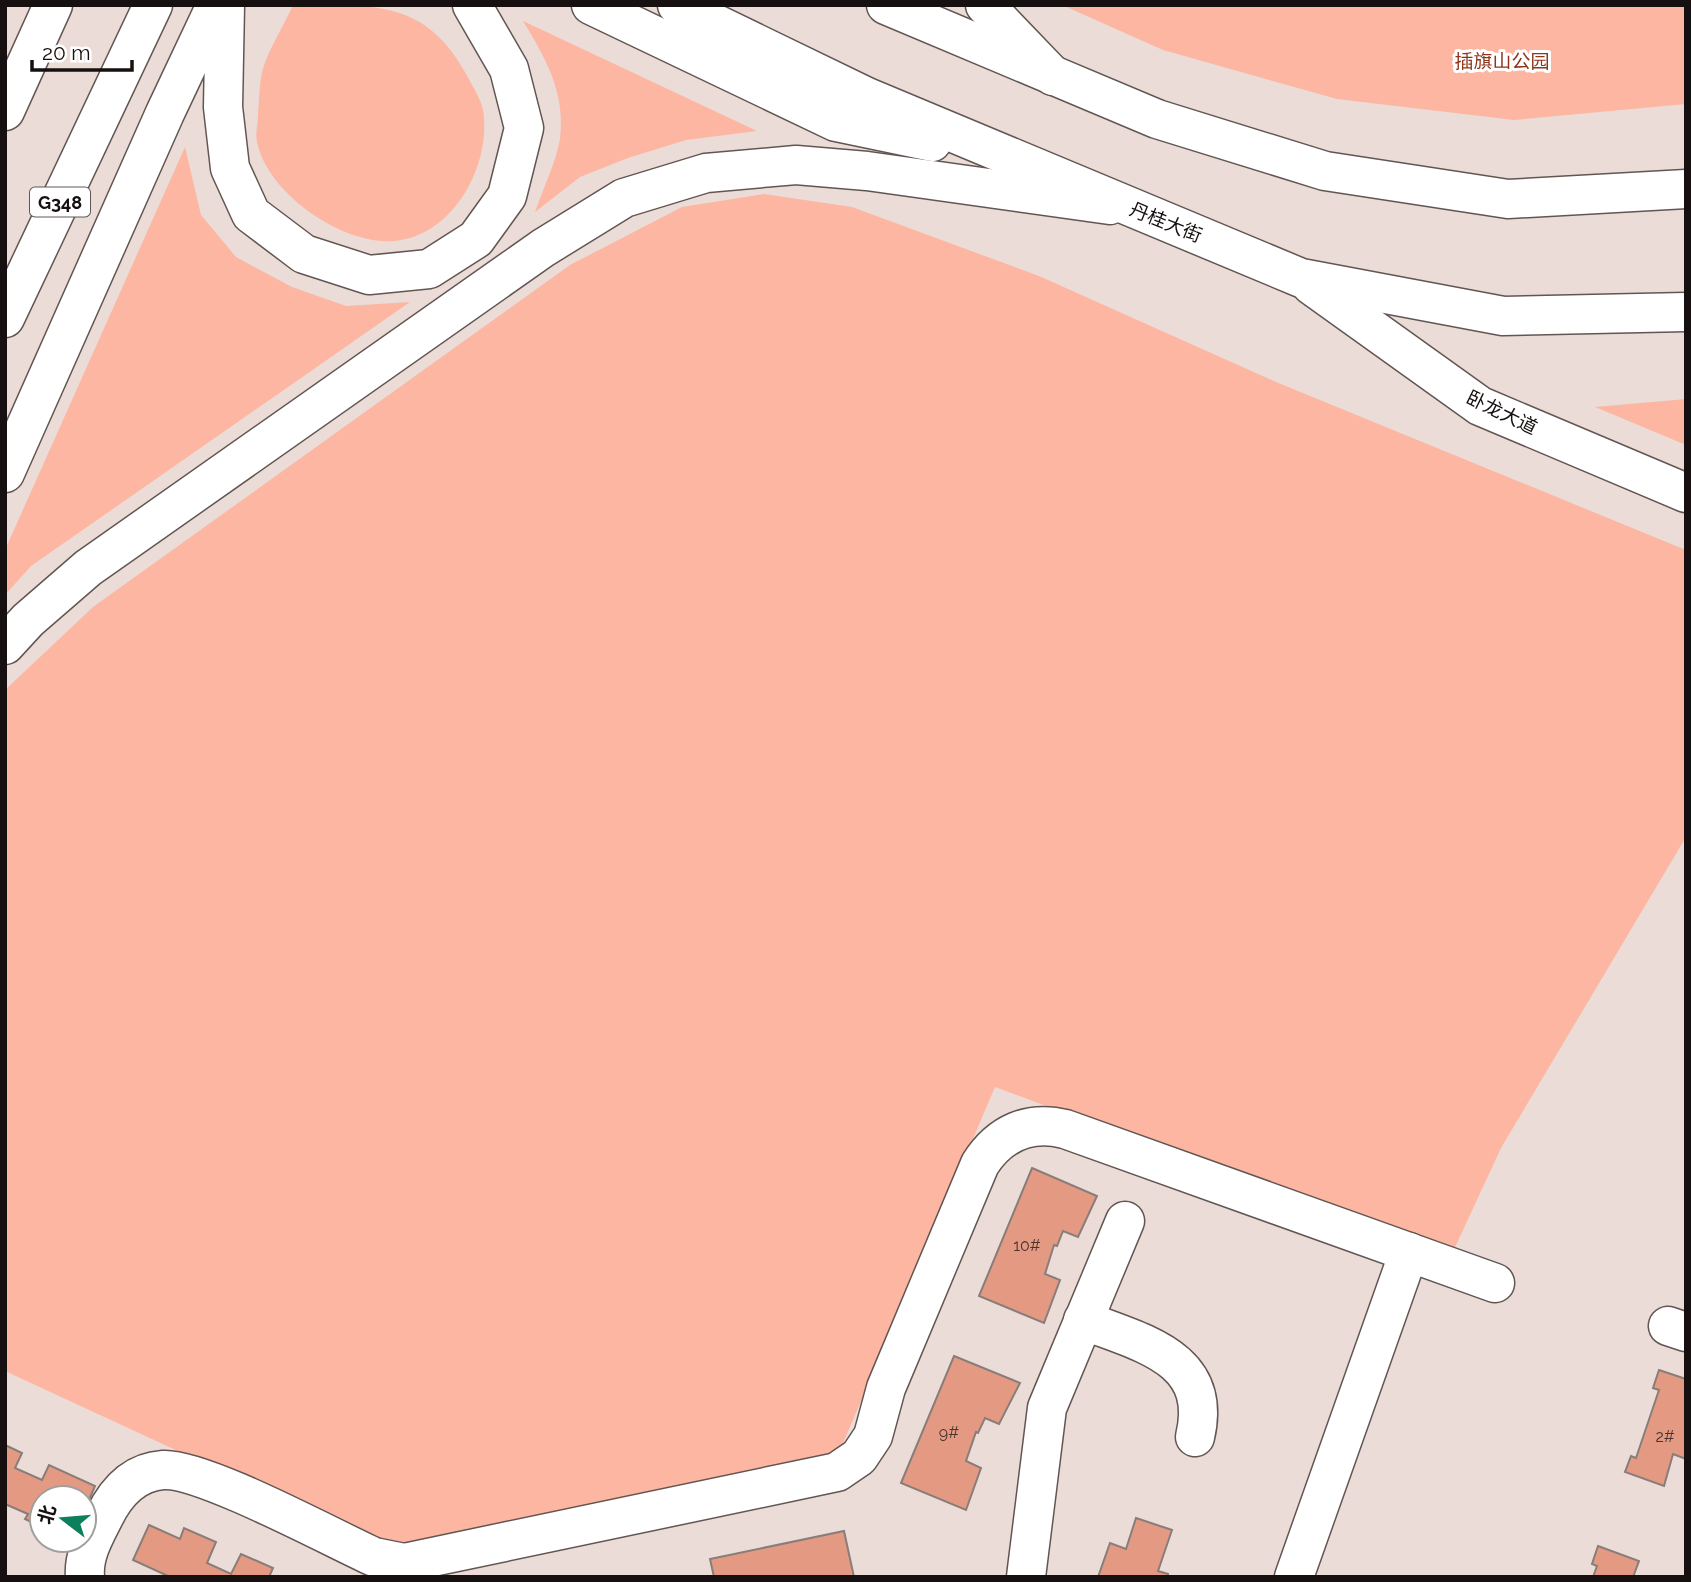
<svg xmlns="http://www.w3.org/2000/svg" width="1691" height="1582" font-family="Raleway,'Noto Sans SC',sans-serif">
<rect width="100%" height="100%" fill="#ebdcd8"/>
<g fill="#fdb6a1">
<path d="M293 5C380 5 428 0 470 81 474 89 481 100 483 110 492 164 454 236 394 241 342 245 268 194 257 142 255 134 258 123 258 115 259 103 259 90 261 78 265 54 283 28 293 5Z"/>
<path d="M1062 5H1686V104L1514 120 1337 99 1163 50Z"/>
<path d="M523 21 757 131 686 140 628 158 580 177 535 212C543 189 556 162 560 139 566 93 545 57 523 21Z"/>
<path d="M185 147 201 215 236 257 292 287 346 306 410 302 31 566 5 595V550Z"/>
<path d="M764 194 852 207 1039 276 1276 382 1686 550V837L1501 1148 1451 1256 995 1087 838 1455 389 1549 5 1371V690L93 607 570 265 682 207Z"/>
<path d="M1686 399V445L1595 407Z"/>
</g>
<g fill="#e49983" stroke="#897d79" stroke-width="2">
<path d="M1032 1168 1097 1196 1078 1237 1063 1231 1057 1246 1054 1245 1045 1274 1060 1280 1044 1323 979 1296Z"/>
<path d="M954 1356 1020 1383 999 1424 985 1418 978 1433 976 1432 966 1461 981 1468 966 1510 901 1483Z"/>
<path d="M1659 1370 1686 1379V1459L1673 1454 1664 1486 1625 1472 1631 1456 1636 1458 1659 1390 1653 1388Z"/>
<path d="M5 1445 22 1453 15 1468 42 1480 49 1465 95 1486 84 1512V1498H42V1527L25 1519 28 1514 5 1504Z"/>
<path d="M1136 1518 1172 1530 1158 1571 1168 1574 1167 1577H1098L1110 1543 1126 1549Z"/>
<path d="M149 1525 180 1539 184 1528 216 1542 207 1563 231 1574 241 1554 273 1568 269 1577H170L133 1560Z"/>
<path d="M844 1531 854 1577H714L710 1559Z"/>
<path d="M1598 1546 1639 1561 1633 1577H1593L1597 1566 1592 1564Z"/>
</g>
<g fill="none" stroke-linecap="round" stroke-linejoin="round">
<defs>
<g id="minor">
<path d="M225 5 223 107 230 168 251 214 304 254 369 275 429 269 476 239 507 196 524 128 509 69 472 5"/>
<path d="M985 5 1053 76"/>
<path d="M5 473 165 113 216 5"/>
<path d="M5 645 28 620 88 568 543 248 624 198 706 173 796 165 867 171 1110 205"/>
<path d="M1083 1320C1141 1343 1214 1357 1195 1437"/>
<path d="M1668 1326 1686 1332"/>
<path d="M85 1577C83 1555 95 1535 104 1517 116 1492 134 1472 163 1470 201 1467 332 1538 374 1557L404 1563 837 1472 859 1457 873 1436 886 1388 980 1164C1000 1133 1029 1120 1065 1129L1495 1283"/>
<path d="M1026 1577 1047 1408 1125 1221"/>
<path d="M1294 1577 1409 1252"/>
</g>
<g id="major">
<path d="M591 5 836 122 932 142"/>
<path d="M677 5 867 97 1301 278 1503 316 1686 312"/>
<path d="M886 5 1157 119 1325 171 1508 199 1686 189"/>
<path d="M1311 285 1480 406 1686 493"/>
</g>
<g id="highway">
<path d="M5 111 53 5"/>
<path d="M5 318 153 5"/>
</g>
</defs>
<use href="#minor" stroke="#625652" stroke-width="41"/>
<use href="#major" stroke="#625652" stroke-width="41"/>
<use href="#highway" stroke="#625652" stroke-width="41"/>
<use href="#minor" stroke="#fff" stroke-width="38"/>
<use href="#major" stroke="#fff" stroke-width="38"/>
<use href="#highway" stroke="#fff" stroke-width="38"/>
</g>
<g text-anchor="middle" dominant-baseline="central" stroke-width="6" stroke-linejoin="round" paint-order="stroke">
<g font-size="16" fill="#4a332d">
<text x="1027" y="1245">10#</text>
<text x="949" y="1432">9#</text>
<text x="1665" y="1436">2#</text>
</g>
<rect fill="#fff" stroke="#5c5858" stroke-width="2" x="30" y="187.5" width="60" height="29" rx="5"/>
<g font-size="18" font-weight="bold" fill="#161110">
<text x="60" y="202">G348</text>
</g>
<g font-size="19" fill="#8d361a" stroke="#fff">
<text x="1502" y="61">插旗山公园</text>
</g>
<g font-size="19" fill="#161110" stroke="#fff">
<text transform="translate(1166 222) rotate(22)">丹桂大街</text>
<text transform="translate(1502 412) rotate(26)">卧龙大道</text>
</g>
</g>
<rect width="1691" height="1582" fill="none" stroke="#161110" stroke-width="14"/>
<g transform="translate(63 1519) rotate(286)"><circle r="33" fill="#ffffff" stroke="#a2a09f" stroke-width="2"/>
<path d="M0-5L12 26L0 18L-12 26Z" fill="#0c7f5d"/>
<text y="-10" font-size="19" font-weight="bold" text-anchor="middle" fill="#161110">北</text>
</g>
<path d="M32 60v10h100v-10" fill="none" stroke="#161110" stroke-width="3.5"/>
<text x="42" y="60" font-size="21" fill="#161110" stroke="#ffffff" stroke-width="5" paint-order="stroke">20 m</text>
</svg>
